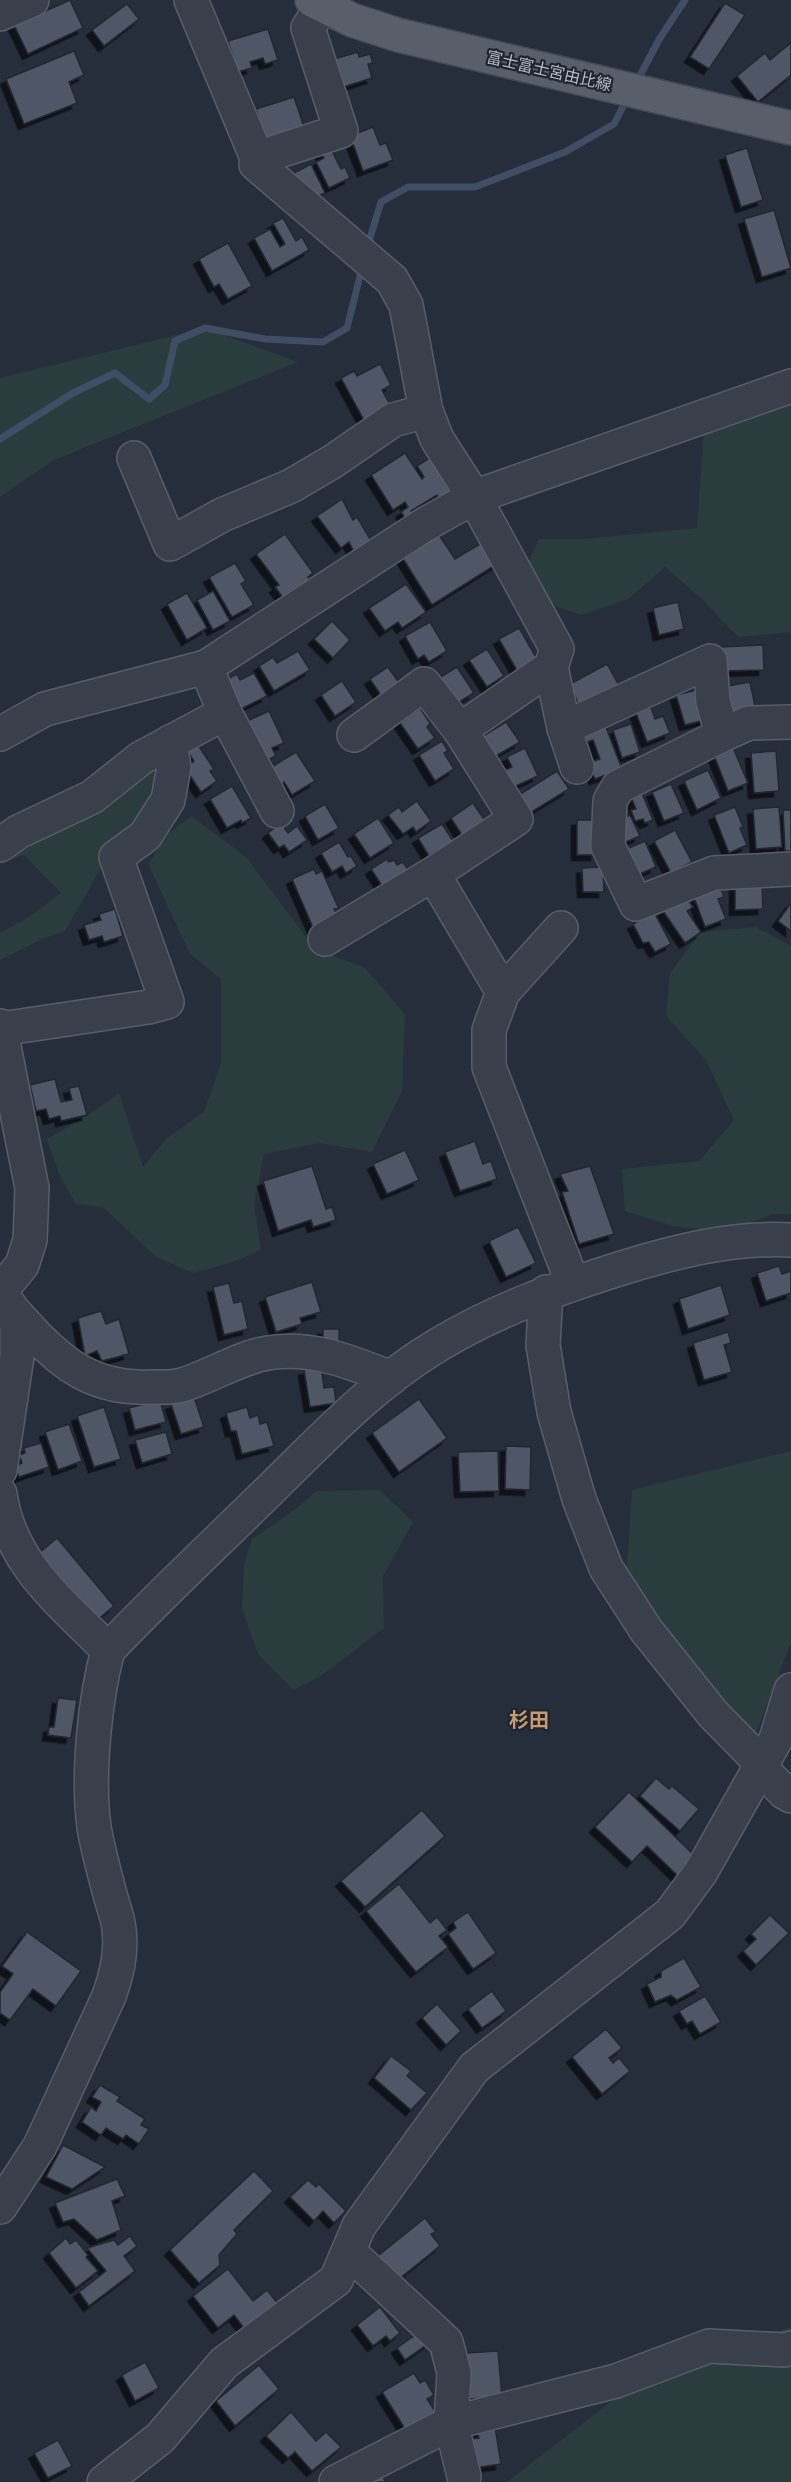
<svg xmlns="http://www.w3.org/2000/svg" width="791" height="2482" font-family="'Fira Sans Condensed','Noto Sans JP',sans-serif">
<defs>
<filter id="shadow"><feDropShadow dx="-5.5" dy="5.5" stdDeviation="0" flood-color="#0009"/></filter>
</defs>
<rect width="100%" height="100%" fill="#262e3b"/>
<g fill="#2b3c3e">
<path d="M205 328 298 362 54 460 0 497V378Z"/>
<path d="M791 399V632L738 637 701 598 665 567 628 599 582 615 547 603 526 567 539 539H583L697 528 704 428Z"/>
<path d="M146 759 162 767 136 840 100 848 101 868 65 931 42 939 0 960V933L29 917 61 893 24 855 0 863V841Z"/>
<path d="M191 816 246 857 315 949 365 968 405 1014 402 1091 372 1152 319 1143 264 1154 254 1205 261 1250 233 1262 193 1273 156 1257 103 1207 76 1204 60 1177 47 1139 90 1114 119 1093 143 1167 166 1139 204 1112 221 1063V979L190 954 148 864 168 834Z"/>
<path d="M756 927 791 946V1214H772L726 1232 673 1226 625 1211 622 1169 699 1161 734 1120 706 1060 666 1016 670 973 701 932Z"/>
<path d="M791 1451V1642L756 1733 625 1598 632 1490Z"/>
<path d="M380 1490 413 1522 383 1576 384 1628 322 1675 294 1690 258 1654 242 1608 244 1564 252 1539 289 1514 317 1491Z"/>
<path d="M791 2327V2482H507L656 2367Z"/>
</g>
<g fill="none" stroke-linecap="round" stroke-linejoin="round">
<g stroke="#404d64" stroke-width="7">
<path d="M637 81 660 38 685 0"/>
<path d="M367 248 381 202 408 187H475L565 152 614 124 627 99"/>
<path d="M0 439 73 393 115 373 149 399 165 385 175 341 205 328 265 339 323 342 347 328 362 268"/>
</g>
</g>
<g fill="#505765" stroke="#212732" stroke-width="1.5" filter="url(#shadow)">
<path d="M70 0 83 28 28 54 14 25Z"/>
<path d="M725 3 745 15 709 69 690 57Z"/>
<path d="M127 4 139 19 104 46 92 30Z"/>
<path d="M268 29 278 60 265 64 263 58 250 62 252 68 238 72 228 41Z"/>
<path d="M791 43V75L758 102 737 76 765 53 770 60Z"/>
<path d="M74 51 84 75 69 82 77 103 24 124 6 79Z"/>
<path d="M358 52 359 57 370 54 373 63 368 64 372 78 340 88 331 60Z"/>
<path d="M294 97 306 133 267 145 256 109Z"/>
<path d="M373 127 380 145 386 143 393 160 363 171 350 136Z"/>
<path d="M747 148 763 200 741 207 725 155Z"/>
<path d="M331 149 341 169 345 167 350 178 329 188 316 162 324 158 321 153Z"/>
<path d="M311 164 325 193 308 200 292 174Z"/>
<path d="M774 210 791 268 762 277 744 219Z"/>
<path d="M283 218 296 241 302 237 309 250 272 271 254 238 270 229 280 247 285 244 273 223Z"/>
<path d="M228 243 252 286 228 299 219 284 214 287 199 259Z"/>
<path d="M380 364 391 385 382 390 392 408 365 422 341 378 354 371 357 376Z"/>
<path d="M405 453 422 479 424 477 417 466 434 455 456 489 440 500 437 495 411 511 415 516 407 521 401 512 408 507 405 502 393 510 371 475Z"/>
<path d="M342 499 353 520 357 517 372 542 355 554 349 542 341 548 317 516Z"/>
<path d="M285 534 313 573 308 577 315 587 289 606 275 587 279 585 256 554Z"/>
<path d="M439 535 455 559 485 541 500 562 432 605 402 557Z"/>
<path d="M235 563 246 581 241 584 254 605 232 617 209 577Z"/>
<path d="M406 584 426 612 402 628 398 622 385 631 369 608Z"/>
<path d="M213 591 230 621 213 630 197 600Z"/>
<path d="M187 593 207 628 187 640 167 604Z"/>
<path d="M678 602 684 629 659 635 653 608Z"/>
<path d="M332 621 350 640 333 658 314 639Z"/>
<path d="M430 622 447 651 429 662 424 655 418 659 405 636Z"/>
<path d="M519 628 538 661 518 672 499 639Z"/>
<path d="M763 645 764 670 721 671 720 647Z"/>
<path d="M487 649 504 676 487 687 469 660Z"/>
<path d="M298 651 310 670 274 691 259 666 273 657 277 663Z"/>
<path d="M607 664 620 687 580 708 570 684Z"/>
<path d="M388 667 402 687 384 700 370 679Z"/>
<path d="M457 667 474 693 456 704 439 678Z"/>
<path d="M254 673 267 696 241 709 226 680 237 674 240 680Z"/>
<path d="M342 681 356 702 335 716 321 695Z"/>
<path d="M750 682 756 711 728 716 722 687Z"/>
<path d="M701 689 709 719 685 725 676 695Z"/>
<path d="M651 707 655 719 663 716 670 733 647 742 636 713Z"/>
<path d="M420 708 430 723 427 727 435 738 418 749 400 723Z"/>
<path d="M269 711 284 743 272 748 276 756 263 762 245 722Z"/>
<path d="M506 722 520 742 489 760 478 739Z"/>
<path d="M604 722 622 769 595 779 588 763 600 759 593 740 587 742 582 730Z"/>
<path d="M631 724 640 752 622 758 613 730Z"/>
<path d="M442 741 448 751 444 753 454 769 435 781 419 755Z"/>
<path d="M198 745 214 769 210 771 217 781 201 792 185 768 194 761 188 752Z"/>
<path d="M732 745 748 783 728 791 713 753Z"/>
<path d="M525 748 538 776 509 789 501 772 512 767 507 757Z"/>
<path d="M776 751 779 791 754 793 751 753Z"/>
<path d="M296 752 315 781 292 795 284 782 275 788 270 768Z"/>
<path d="M708 770 721 798 697 810 684 781Z"/>
<path d="M557 771 569 789 525 816 514 798Z"/>
<path d="M671 784 684 813 664 821 652 792Z"/>
<path d="M232 786 251 818 242 823 241 820 227 828 210 799Z"/>
<path d="M642 793 653 820 645 823 643 819 635 821 631 810 636 809 631 797Z"/>
<path d="M417 801 431 821 416 832 413 827 403 834 388 815 399 807 402 812Z"/>
<path d="M473 803 488 825 465 840 451 818Z"/>
<path d="M325 804 339 828 318 840 305 816Z"/>
<path d="M735 807 743 827 740 828 747 845 729 853 714 815Z"/>
<path d="M779 807 782 847 756 849 753 809Z"/>
<path d="M783 810H791V851H785Z"/>
<path d="M630 815 640 836 619 845 620 820Z"/>
<path d="M378 818 394 843 370 858 354 834Z"/>
<rect x="577" y="820" width="19" height="35"/>
<path d="M281 823 288 833 297 826 307 840 289 852 284 845 279 848 268 833Z"/>
<path d="M442 824 457 847 440 858 436 851 429 856 418 838Z"/>
<path d="M675 830 692 862 671 873 654 841Z"/>
<path d="M645 841 656 867 635 876 624 850Z"/>
<path d="M339 842 348 857 351 856 357 866 346 873 342 866 332 872 321 853Z"/>
<path d="M387 859 389 862 394 860 397 865 403 862 414 879 388 895 371 869Z"/>
<path d="M603 867 604 892H583L582 868Z"/>
<path d="M314 869 316 874 322 871 339 909H334L339 919 314 930 292 879Z"/>
<path d="M718 882 724 897 718 899 726 919 705 927 692 892Z"/>
<path d="M735 884H762L763 909 735 910Z"/>
<path d="M685 896 693 907 687 911 701 932 685 943 663 911Z"/>
<path d="M791 903V931L778 921Z"/>
<path d="M115 909 123 936 104 942 102 936 89 940 84 925 101 920 99 914Z"/>
<path d="M654 912 671 944 655 952 649 942 643 943 633 924Z"/>
<path d="M55 1079 61 1102 72 1100 69 1088 79 1086 87 1115 61 1121 60 1116 49 1119 46 1109 36 1111 30 1085Z"/>
<path d="M475 1141 483 1164 491 1161 497 1179 460 1191 445 1152Z"/>
<path d="M405 1150 419 1180 387 1194 373 1164Z"/>
<path d="M312 1166 326 1209 332 1207 336 1220 313 1227 311 1220 278 1231 263 1181Z"/>
<path d="M590 1166 614 1234 579 1244 562 1192 568 1191 560 1174Z"/>
<path d="M518 1227 536 1263 506 1277 489 1241Z"/>
<path d="M779 1266 782 1274 791 1271V1293L766 1301 757 1273Z"/>
<path d="M312 1282 321 1312 300 1318 302 1324 276 1332 265 1297Z"/>
<path d="M229 1283 234 1303 242 1301 248 1329 224 1335 213 1287Z"/>
<path d="M721 1285 730 1315 688 1329 679 1299Z"/>
<path d="M101 1311 106 1324 119 1319 129 1354 102 1361 97 1351 85 1356 78 1318Z"/>
<rect x="323" y="1329" width="16" height="17"/>
<path d="M728 1332 731 1343 724 1345 732 1372 704 1380 693 1343Z"/>
<path d="M308 1369 329 1372 322 1373 324 1388 334 1387 336 1403 310 1407 304 1370Z"/>
<path d="M194 1397 204 1427 181 1434 171 1404Z"/>
<path d="M419 1399 447 1438 399 1472 372 1433Z"/>
<path d="M160 1400 166 1422 135 1430 129 1408Z"/>
<path d="M104 1407 121 1459 94 1467 77 1416Z"/>
<path d="M247 1407 250 1418 258 1415 260 1424 267 1422 274 1446 242 1454 236 1431H231L226 1413Z"/>
<path d="M69 1424 82 1461 58 1470 45 1432Z"/>
<path d="M166 1432 172 1454 142 1463 135 1440Z"/>
<path d="M41 1443 49 1467 19 1477 15 1467 22 1463 19 1455 25 1453 24 1448Z"/>
<path d="M506 1446 531 1447 530 1490 505 1489Z"/>
<path d="M498 1451 499 1491 460 1492 458 1452Z"/>
<path d="M57 1538 114 1606 96 1621 39 1553Z"/>
<path d="M58 1698 77 1700 71 1738 48 1735 49 1727H54Z"/>
<path d="M656 1778 669 1789 672 1786 699 1809 680 1831 640 1796Z"/>
<path d="M629 1792 699 1860 680 1878 647 1846 632 1862 595 1827Z"/>
<path d="M422 1810 445 1836 365 1907 341 1881Z"/>
<path d="M399 1884 430 1923 437 1917 447 1930 439 1936 448 1947 416 1972 366 1911Z"/>
<path d="M468 1912 496 1953 473 1969 448 1934 456 1928 453 1922Z"/>
<path d="M770 1915 789 1933 756 1965 743 1951 756 1939 751 1934Z"/>
<path d="M27 1932 81 1971 56 2006 33 1989 10 2020 0 2013V1992L13 1974 2 1966Z"/>
<path d="M684 1958 701 1987 677 2000 671 1995 655 2002 647 1984 661 1977V1971Z"/>
<path d="M492 1991 506 2011 482 2028 468 2009Z"/>
<path d="M705 1996 721 2022 700 2034 692 2021 687 2024 679 2011Z"/>
<path d="M437 2004 461 2031 446 2045 422 2018Z"/>
<path d="M606 2029 622 2048 609 2058 613 2063 619 2058 630 2071 602 2094 572 2057Z"/>
<path d="M391 2056 411 2071 407 2076 427 2093 411 2110 374 2078Z"/>
<path d="M100 2085 120 2097 117 2101 145 2119 141 2125 149 2129 139 2144 126 2135 123 2139 106 2128 101 2135 82 2122 91 2107 96 2111 101 2102 92 2097Z"/>
<path d="M63 2145 105 2167 72 2189 46 2177Z"/>
<path d="M254 2171 273 2191 234 2230 237 2234 219 2255 220 2265 199 2283 170 2250Z"/>
<path d="M117 2179 125 2196 112 2201 121 2230 97 2240 74 2219 63 2222 55 2203Z"/>
<path d="M308 2180 316 2187 319 2184 346 2211 334 2223 323 2211 314 2221 290 2197Z"/>
<path d="M425 2218 436 2232 431 2234 440 2246 394 2283 374 2259Z"/>
<path d="M130 2236 137 2246 124 2256 135 2271 89 2306 79 2292 106 2271 87 2248 114 2240 118 2245Z"/>
<path d="M66 2238 70 2244 76 2240 88 2255 86 2257 98 2271 76 2288 49 2253Z"/>
<path d="M228 2269 253 2301 267 2290 280 2306 247 2332 234 2315 218 2328 193 2296Z"/>
<path d="M380 2307 400 2333 390 2341 386 2336 373 2346 357 2325Z"/>
<path d="M421 2331 429 2343 405 2360 397 2348Z"/>
<path d="M498 2351 502 2397 470 2399 467 2353Z"/>
<path d="M145 2362 159 2388 135 2401 122 2375Z"/>
<path d="M259 2365 279 2389 235 2426 216 2401Z"/>
<path d="M414 2373 420 2383 425 2380 434 2395 427 2399 437 2414 407 2432 382 2392Z"/>
<path d="M291 2412 316 2441 326 2432 341 2447 312 2471 295 2452 288 2458 266 2436Z"/>
<path d="M495 2427 501 2464 474 2468 470 2439 479 2438 476 2430Z"/>
<path d="M58 2440 72 2466 48 2478 34 2453Z"/>
<path d="M379 2471 386 2482H360Z"/>
</g>
<g fill="none" stroke-linecap="round" stroke-linejoin="round">
<defs>
<g id="minor">
<path d="M191 0 257 158 256 164 392 280 406 305 426 411 437 439 474 497 557 649 551 667 564 728 577 767"/>
<path d="M0 14 32 0"/>
<path d="M257 158 341 131 308 28 322 6"/>
<path d="M134 458 170 544 222 515 291 486 332 462 393 420 426 411"/>
<path d="M206 667 225 713 277 811"/>
<path d="M791 722 749 723 722 735 618 787 610 801 608 846 636 904 714 873 791 869"/>
<path d="M564 728 710 661 713 701 722 735"/>
<path d="M460 730 551 667"/>
<path d="M0 734 45 709 206 667 424 525 474 497 791 386"/>
<path d="M0 845 18 832 92 797 141 758 225 713"/>
<path d="M433 874 503 992"/>
<path d="M561 928 503 992 489 1030V1067L573 1284"/>
<path d="M325 939 433 874 516 819 460 730 424 684 354 735"/>
<path d="M0 1026 32 1188 30 1240 22 1265 0 1292"/>
<path d="M1 1029 148 1007 167 1002 116 857 145 836 168 800 174 767 170 742"/>
<path d="M546 1292 543 1345 554 1412 579 1499 606 1568 646 1630 713 1714 761 1763"/>
<path d="M10 1307C51 1353 83 1390 150 1387 160 1387 172 1388 182 1385 209 1377 241 1357 268 1353 312 1346 351 1362 391 1378"/>
<path d="M0 1470 17 1356V1326L10 1306"/>
<path d="M0 1494C10 1564 62 1603 108 1650"/>
<path d="M759 1766 784 1792 791 1796"/>
<path d="M0 2207 40 2146 109 1996C117 1974 122 1953 119 1929 118 1919 114 1908 111 1898 105 1875 98 1851 94 1827 87 1776 95 1698 108 1650 160 1595 216 1543 270 1490 322 1439 374 1383 438 1345 496 1310 558 1288 622 1268 677 1251 733 1237 791 1240"/>
<path d="M349 2252 446 2342 454 2373 451 2423 464 2476"/>
<path d="M104 2482 160 2438 224 2363 336 2280 359 2226 474 2068 670 1914 701 1872 776 1739 791 1690"/>
<path d="M336 2482 451 2423 616 2381 709 2346 784 2350 791 2348"/>
</g>
<path id="major" d="M312 0 352 20 398 35 791 128"/>
</defs>
<use href="#minor" stroke="#585e69" stroke-width="36"/>
<use href="#major" stroke="#434954" stroke-width="36"/>
<use href="#minor" stroke="#3a404b" stroke-width="33"/>
<use href="#major" stroke="#585f6b" stroke-width="33"/>
</g>
<g text-anchor="middle" dominant-baseline="central" stroke-width="4.5" stroke-linejoin="round" paint-order="stroke">
<g font-size="16" fill="#b6bbc6" stroke="#1f2530">
<text transform="translate(549 71) rotate(13)">富士富士宮由比線</text>
</g>
<g font-size="20" font-weight="bold" fill="#c99a6e" stroke="#1f2530">
<text x="529" y="1720">杉田</text>
</g>
</g>
</svg>
